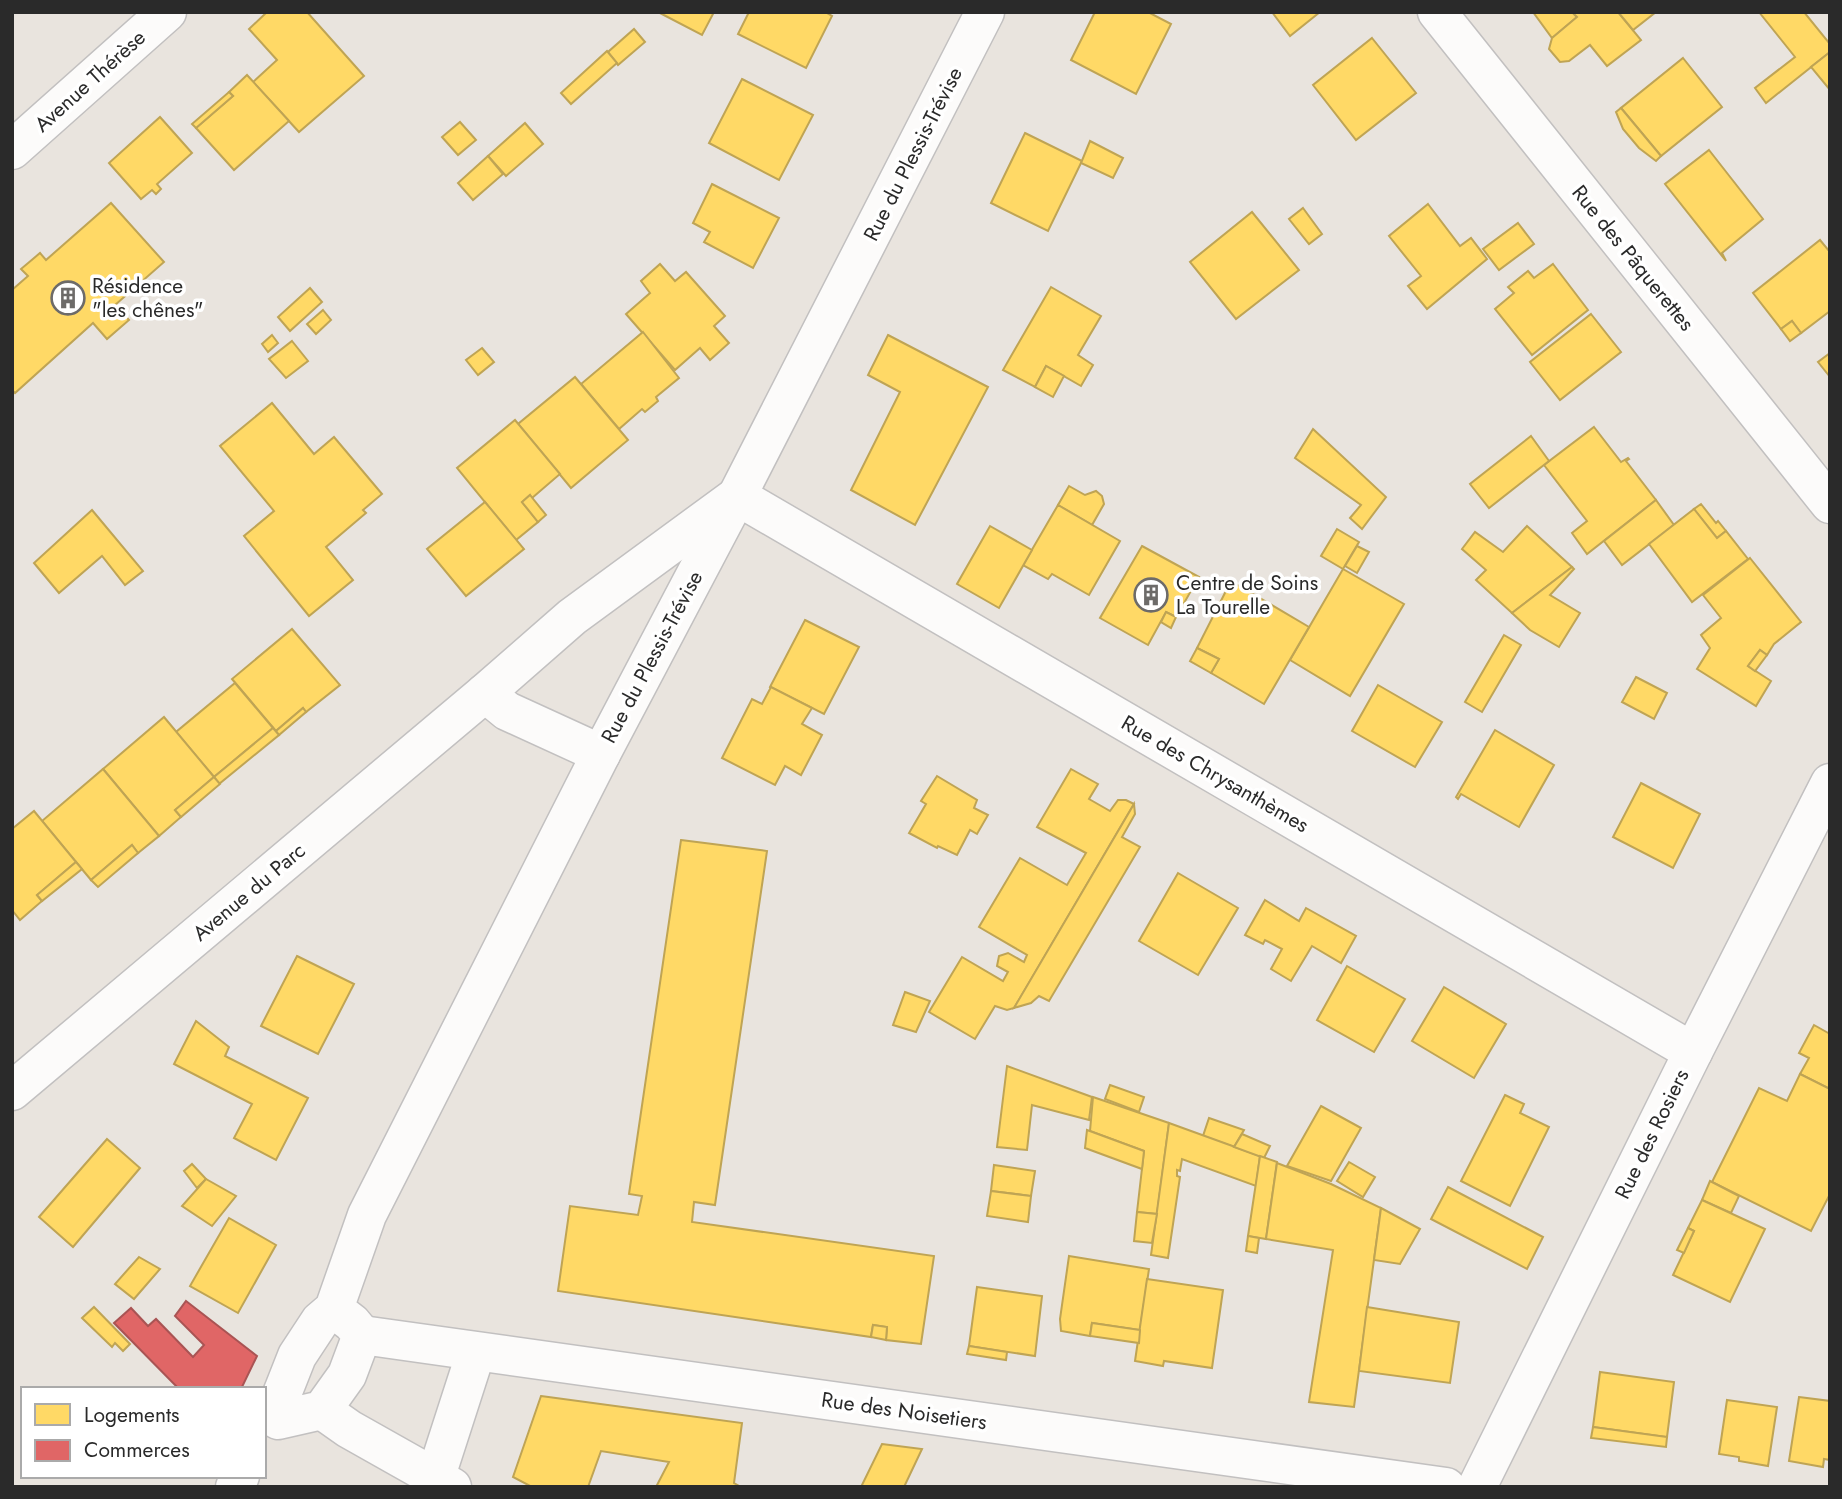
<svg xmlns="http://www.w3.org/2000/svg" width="1842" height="1499" font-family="Jost,sans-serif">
<rect width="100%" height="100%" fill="#e9e4de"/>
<g fill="#ffd966" stroke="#bfa454" stroke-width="2">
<path d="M267 12H307L364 76 299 132 253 82 277 60 249 29Z"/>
<path d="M658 12H714L702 35Z"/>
<path d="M749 12H825L832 16 806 68 738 34Z"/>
<path d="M1095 12H1148L1171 24 1136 94 1071 60Z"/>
<path d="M1272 12H1320L1290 36Z"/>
<path d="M1533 12H1572L1577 17 1552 38Z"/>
<path d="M1572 12H1618L1641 40 1607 66 1590 45 1569 61 1560 62 1549 49 1552 38 1577 17Z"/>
<path d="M1618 12H1656L1633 30Z"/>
<path d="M1759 12H1804L1830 44V52L1766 103 1755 88 1795 57Z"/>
<path d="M634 29 645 42 618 65 608 52Z"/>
<path d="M1372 38 1416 93 1356 140 1313 85Z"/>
<path d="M607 51 617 63 571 104 561 93Z"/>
<path d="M1830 52V90L1811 67Z"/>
<path d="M1683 58 1722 107 1661 156 1621 108Z"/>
<path d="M247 75 289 121 234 170 196 128 233 96 229 92Z"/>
<path d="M742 79 813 115 779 180 709 143Z"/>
<path d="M229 92 233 96 196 128 192 124Z"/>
<path d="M1621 108 1661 156 1656 161 1639 148 1623 129 1616 112Z"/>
<path d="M160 117 192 153 157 184 161 189 156 194 152 190 141 199 109 163Z"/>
<path d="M460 122 476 140 458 155 442 137Z"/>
<path d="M525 123 543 144 506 176 488 156Z"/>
<path d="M1025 133 1082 161 1048 231 991 203Z"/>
<path d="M1090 141 1123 158 1113 178 1081 163Z"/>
<path d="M1709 150 1763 219 1722 253 1726 261 1665 184Z"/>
<path d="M488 156 503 174 473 200 458 183Z"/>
<path d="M712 184 779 218 753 268 704 242 710 232 693 223Z"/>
<path d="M111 203 164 262 115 305 129 320 107 339 93 323 15 393 12 390V290L28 276 21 269 40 253 46 260Z"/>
<path d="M1428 204 1460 246 1471 238 1487 259 1427 309 1408 286 1421 276 1389 236Z"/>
<path d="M1303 208 1322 234 1309 244 1289 219Z"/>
<path d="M1252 212 1299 270 1236 319 1190 262Z"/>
<path d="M1518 223 1534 244 1499 270 1483 249Z"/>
<path d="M1820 240 1830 252V311L1801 333 1792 321 1781 329 1753 293Z"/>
<path d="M660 264 675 281 686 272 725 316 714 326 729 343 710 360 700 348 675 370 626 314 650 293 641 281Z"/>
<path d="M1553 264 1588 310 1532 355 1495 309 1514 293 1508 287 1528 271 1534 278Z"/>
<path d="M1051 287 1101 316 1078 355 1093 365 1081 386 1046 366 1035 387 1003 370Z"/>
<path d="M310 288 322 302 290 331 278 317Z"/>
<path d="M323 310 331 320 316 334 307 324Z"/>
<path d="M1591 314 1621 352 1560 400 1530 362Z"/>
<path d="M1792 321 1801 333 1790 341 1781 329Z"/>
<path d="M643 332 679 378 656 397 658 401 645 412 642 409 619 429 581 384Z"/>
<path d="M272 335 278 343 268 352 262 344Z"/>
<path d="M888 335 988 387 915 525 851 490 900 392 868 375Z"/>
<path d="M292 341 308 361 286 378 269 359Z"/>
<path d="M482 348 494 362 478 375 466 360Z"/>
<path d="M1830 353V377L1818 362Z"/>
<path d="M1046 366 1064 376 1053 397 1035 387Z"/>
<path d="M575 377 628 440 571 488 518 424Z"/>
<path d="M272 403 314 454 334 437 382 494 363 510 366 513 326 547 353 580 309 616 244 536 274 511 220 446Z"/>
<path d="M515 420 560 474 532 498 530 495 522 502 538 522 516 540 457 468Z"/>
<path d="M1594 427 1621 462 1628 458 1629 459 1626 461 1656 500 1587 554 1572 533 1587 521 1544 465Z"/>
<path d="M1313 429 1386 497 1362 529 1350 518 1361 505 1295 458Z"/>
<path d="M1531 436 1549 461 1489 508 1470 484Z"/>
<path d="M1069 486 1085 495 1096 491 1102 496 1104 504 1092 525 1058 505Z"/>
<path d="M530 495 546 515 538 522 522 502Z"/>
<path d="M1656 500 1674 525 1622 565 1604 541Z"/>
<path d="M485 502 524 549 466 596 427 549Z"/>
<path d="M1701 504 1716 523 1718 521 1726 531 1717 538 1694 509Z"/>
<path d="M1058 505 1120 541 1089 595 1052 574 1048 579 1023 565Z"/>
<path d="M1694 509 1717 538 1726 531 1748 559 1692 602 1649 544Z"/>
<path d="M92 510 143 571 125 585 102 556 59 593 34 563Z"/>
<path d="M990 526 1032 550 999 608 957 584Z"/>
<path d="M1527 526 1572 567 1512 613 1476 580 1486 570 1462 549 1475 532 1503 552Z"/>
<path d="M1337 529 1359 542 1343 569 1321 556Z"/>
<path d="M1142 546 1199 577 1176 617 1166 612 1148 645 1100 618Z"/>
<path d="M1357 546 1369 552 1357 573 1345 566Z"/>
<path d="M1750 558 1801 622 1774 644 1767 655 1760 650 1748 666 1771 681 1756 706 1697 669 1710 648 1701 635 1721 618 1703 595Z"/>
<path d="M1572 567 1574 569 1550 595 1580 613 1559 647 1530 630 1512 613Z"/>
<path d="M1343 569 1404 604 1350 696 1290 660Z"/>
<path d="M1231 581 1309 627 1264 704 1211 673 1219 659 1197 648Z"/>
<path d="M1166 612 1176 617 1171 628 1161 622Z"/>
<path d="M805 620 859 647 824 714 770 687Z"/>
<path d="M292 629 340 685 306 712 303 708 276 731 232 679Z"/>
<path d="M1504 635 1521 645 1482 712 1465 702Z"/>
<path d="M1197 648 1219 659 1211 673 1190 661Z"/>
<path d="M1760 650 1767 655 1755 671 1748 666Z"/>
<path d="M1636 677 1667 693 1654 719 1622 702Z"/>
<path d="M235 683 273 728 214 777 176 732Z"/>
<path d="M1378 685 1442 722 1415 767 1352 731Z"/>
<path d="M771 687 812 708 802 724 822 735 801 775 785 766 775 785 722 758 752 699 762 704Z"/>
<path d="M303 708 306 712 279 735 276 731Z"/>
<path d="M164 717 214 777 175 810 181 817 159 836 103 769Z"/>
<path d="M273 728 279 735 219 784 214 777Z"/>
<path d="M1495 730 1554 765 1519 827 1461 794 1458 799 1456 797Z"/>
<path d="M103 769 159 836 138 853 132 845 91 880 42 821Z"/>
<path d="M1071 769 1098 784 1089 799 1110 811 1118 800H1126L1134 804 1014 1008 1007 1010 995 1006 975 1039 929 1012 962 957 1003 981 1008 972 997 966 999 956 1008 953 1024 962 1027 955 979 927 1020 858 1067 885 1086 853 1037 827Z"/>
<path d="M937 776 977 800 974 808 988 815 977 834 970 830 957 855 938 846 937 848 909 833 926 804 921 801Z"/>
<path d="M214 777 220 784 181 817 175 810Z"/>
<path d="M1641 783 1700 814 1673 868 1613 837Z"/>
<path d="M1134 804 1135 814 1122 837 1140 847 1049 1001 1039 996 1031 1003 1014 1008Z"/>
<path d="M34 811 76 862 37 895 42 901 20 920 12 910V829Z"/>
<path d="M681 840 767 851 715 1205 694 1202 692 1222 934 1256 921 1344 886 1340 887 1327 873 1325 871 1337 558 1291 570 1206 638 1215 642 1196 629 1194Z"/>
<path d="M132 845 138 853 98 887 91 880Z"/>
<path d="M76 862 82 869 42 901 37 895Z"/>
<path d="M1178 873 1238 908 1198 975 1139 941Z"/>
<path d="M1265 900 1299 921 1306 908 1356 936 1341 963 1312 946 1291 981 1271 969 1282 949 1265 940 1263 944 1245 935Z"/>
<path d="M297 956 354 984 318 1054 261 1026Z"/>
<path d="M1347 966 1405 999 1374 1052 1317 1020Z"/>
<path d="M1444 987 1506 1024 1474 1078 1412 1041Z"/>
<path d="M905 992 930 1001 916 1032 893 1025Z"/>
<path d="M196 1021 229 1047 225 1056 308 1098 276 1160 234 1138 252 1104 174 1064Z"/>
<path d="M1814 1025 1830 1034V1089L1800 1074 1809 1058 1799 1053Z"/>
<path d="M1007 1066 1092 1097 1089 1120 1032 1105 1027 1150 997 1147Z"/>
<path d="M1800 1074 1830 1089V1194L1811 1231 1712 1182 1759 1088 1787 1101Z"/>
<path d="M1110 1085 1144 1097 1139 1112 1105 1099Z"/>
<path d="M1505 1095 1524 1104 1520 1113 1549 1127 1510 1206 1461 1181Z"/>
<path d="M1093 1097 1169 1123 1157 1214 1137 1212 1144 1151 1090 1131Z"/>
<path d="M1321 1106 1361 1128 1331 1181 1287 1166Z"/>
<path d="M1209 1118 1244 1130 1234 1147 1203 1136Z"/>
<path d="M1169 1123 1260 1156 1256 1186 1182 1159 1180 1171 1177 1170V1176L1180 1177 1168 1258 1151 1255Z"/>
<path d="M1087 1130 1144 1151 1142 1169 1085 1148Z"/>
<path d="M1242 1134 1270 1146 1264 1158 1234 1147Z"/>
<path d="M107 1139 140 1168 73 1247 39 1217Z"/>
<path d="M1260 1156 1277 1162 1266 1239 1248 1236Z"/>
<path d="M1349 1162 1375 1177 1363 1197 1337 1181Z"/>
<path d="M1277 1163 1331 1184 1381 1208 1354 1407 1309 1402 1333 1250 1266 1239Z"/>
<path d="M192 1164 206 1179 197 1188 184 1171Z"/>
<path d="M994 1165 1035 1171 1031 1196 991 1191Z"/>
<path d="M206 1179 236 1196 212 1226 182 1206Z"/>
<path d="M1710 1181 1739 1196 1731 1213 1702 1200Z"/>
<path d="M1448 1187 1543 1237 1527 1269 1431 1219Z"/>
<path d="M991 1191 1031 1196 1028 1222 987 1216Z"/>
<path d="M1702 1200 1765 1229 1730 1302 1673 1275 1694 1231 1688 1228Z"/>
<path d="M1381 1208 1420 1229 1400 1264 1374 1260Z"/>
<path d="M1137 1212 1157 1214 1152 1243 1134 1241Z"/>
<path d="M229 1218 276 1245 238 1313 190 1286Z"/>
<path d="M1688 1228 1694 1231 1684 1253 1677 1250Z"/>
<path d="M1248 1236 1259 1238 1257 1253 1246 1251Z"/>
<path d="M1069 1256 1149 1269 1140 1330 1092 1323 1090 1336 1061 1331 1060 1319Z"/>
<path d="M139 1257 160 1269 134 1299 115 1284Z"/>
<path d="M1147 1279 1223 1290 1212 1368 1164 1361 1163 1366 1135 1361Z"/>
<path d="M977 1287 1042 1296 1035 1356 969 1346Z"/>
<path d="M94 1307 130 1344 123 1351 115 1343 112 1347 82 1318Z"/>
<path d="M1367 1307 1459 1322 1450 1383 1359 1371Z"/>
<path d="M1092 1323 1140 1330 1139 1343 1090 1336Z"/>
<path d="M873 1325 887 1327 886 1340 871 1337Z"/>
<path d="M969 1346 1007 1352 1006 1360 967 1354Z"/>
<path d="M1600 1372 1674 1382 1667 1437 1593 1427Z"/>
<path d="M541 1396 742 1423 734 1483 741 1487H656L669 1462 601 1451 588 1487H532L513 1477Z"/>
<path d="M1799 1397 1830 1401V1460L1824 1459 1823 1467 1789 1461Z"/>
<path d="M1727 1400 1777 1407 1768 1466 1739 1461V1457L1719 1454Z"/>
<path d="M1593 1427 1667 1437 1666 1447 1591 1438Z"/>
<path d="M882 1444 922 1449 904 1487H861Z"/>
</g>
<path fill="#e06666" stroke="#a95454" stroke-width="2" d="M186 1301 257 1356 241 1389H179L114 1323 131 1308 148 1326 156 1319 193 1357 204 1345 175 1316Z"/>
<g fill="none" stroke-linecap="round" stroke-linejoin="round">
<defs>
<g id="street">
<path d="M1437 12 1830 504"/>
<path d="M12 150 167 12"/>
<path d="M601 754 507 711 485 693 572 617 737 496 1693 1052"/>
<path d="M12 1091 485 693"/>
<path d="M362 1335 1446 1487"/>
<path d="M322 1410 349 1429 452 1487"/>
<path d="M435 1479 476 1352"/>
<path d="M1477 1487 1693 1052 1830 783"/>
</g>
<g id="secondary">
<path d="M334 1309 352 1323 362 1335 347 1375 322 1410 278 1420 282 1394 297 1356 320 1321 334 1309 367 1215 601 754 737 496 985 12"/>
<path d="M235 1487 240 1476"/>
</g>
</defs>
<use href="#street" stroke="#c2c0c0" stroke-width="41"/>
<use href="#secondary" stroke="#c2c0c0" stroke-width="41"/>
<use href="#street" stroke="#fcfbfa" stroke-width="38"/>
<use href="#secondary" stroke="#fcfbfa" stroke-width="38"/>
</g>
<defs>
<symbol id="building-ring" viewBox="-11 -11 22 22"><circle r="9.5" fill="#fff" stroke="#6d6b69" stroke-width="1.5"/><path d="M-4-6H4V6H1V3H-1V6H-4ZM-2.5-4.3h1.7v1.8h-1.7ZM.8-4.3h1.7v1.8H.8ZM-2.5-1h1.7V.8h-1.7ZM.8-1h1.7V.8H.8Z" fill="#6d6b69"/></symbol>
</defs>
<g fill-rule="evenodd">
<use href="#building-ring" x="49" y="279" width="38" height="38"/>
<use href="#building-ring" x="1132" y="576" width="38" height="38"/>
</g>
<g text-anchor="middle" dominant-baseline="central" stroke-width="7" stroke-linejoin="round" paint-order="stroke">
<g font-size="21" fill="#2a2a2a" stroke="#fff">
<text transform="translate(90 81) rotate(-42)">Avenue Thérèse</text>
<text transform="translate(913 154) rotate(-63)">Rue du Plessis-Trévise</text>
<text transform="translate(1633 258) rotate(51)">Rue des Pâquerettes</text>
<text transform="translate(652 657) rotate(-62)">Rue du Plessis-Trévise</text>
<text transform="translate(1215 774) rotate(30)">Rue des Chrysanthèmes</text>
<text transform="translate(249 892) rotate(-40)">Avenue du Parc</text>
<text transform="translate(1652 1134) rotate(-64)">Rue des Rosiers</text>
<text transform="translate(904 1411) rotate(8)">Rue des Noisetiers</text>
</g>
<g font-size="21" fill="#2a2a2a" stroke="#fff" text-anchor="start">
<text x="92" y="286">Résidence<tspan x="92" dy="24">"les chênes"</tspan></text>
<text x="1176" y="583">Centre de Soins<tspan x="1176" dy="24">La Tourelle</tspan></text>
</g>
</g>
<rect width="1842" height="1499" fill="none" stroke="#2a2a2a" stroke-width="28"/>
<rect x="21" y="1387" width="245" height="91" fill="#ffffff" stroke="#aaaaaa" stroke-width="2"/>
<rect x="35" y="1404" width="35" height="21" fill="#ffd966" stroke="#aaaaaa" stroke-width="2"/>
<text x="84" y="1422" font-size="21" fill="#2a2a2a">Logements</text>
<rect x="35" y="1440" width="35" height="21" fill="#e06666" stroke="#aaaaaa" stroke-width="2"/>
<text x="84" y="1457" font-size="21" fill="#2a2a2a">Commerces</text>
</svg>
